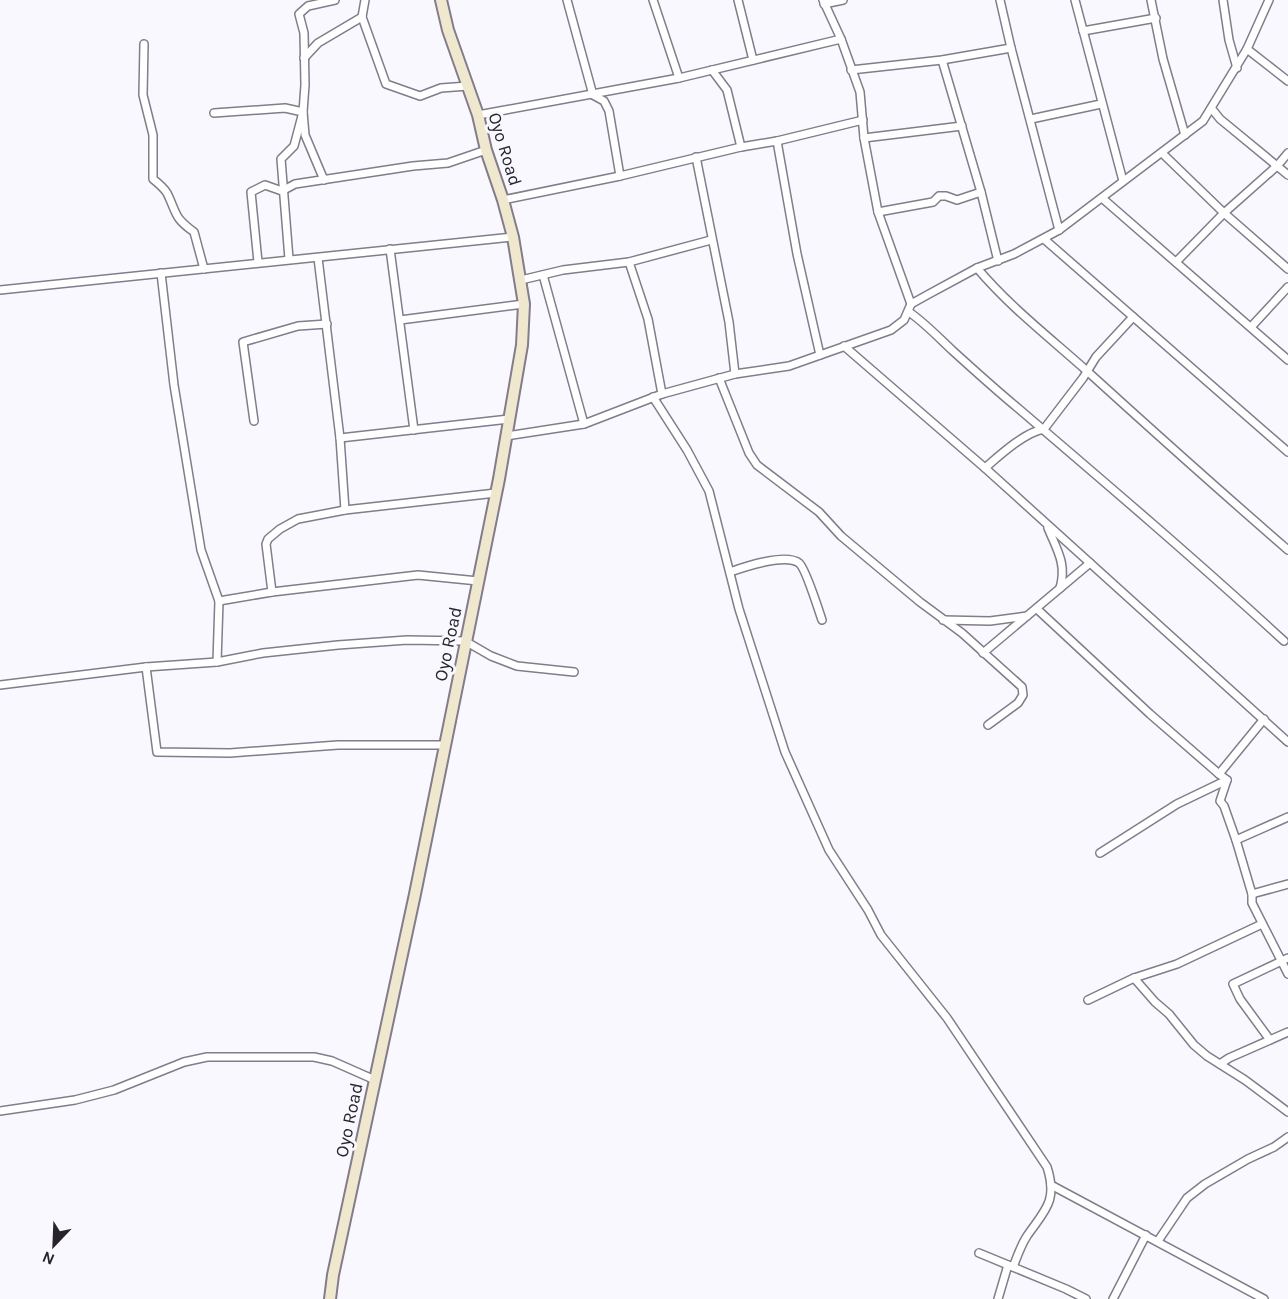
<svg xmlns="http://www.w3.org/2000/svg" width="1288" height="1299" font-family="Karla,sans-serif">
<rect width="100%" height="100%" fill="#faf8ff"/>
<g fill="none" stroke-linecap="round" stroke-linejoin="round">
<defs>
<g id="street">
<path d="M365 0 362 17 386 84 420 96 441 88 468 86"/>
<path d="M567 0 593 95 604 101 609 111 620 176"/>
<path d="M653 0 679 78"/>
<path d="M738 0 753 60"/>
<path d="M823 0 841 39 860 92 864 138 878 212 911 304"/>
<path d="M1000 0 1011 48 1059 230"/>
<path d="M1075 0 1123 181"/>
<path d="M1151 0 1163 59 1185 135"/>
<path d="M1223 0 1229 40 1237 68"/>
<path d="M824 4 843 0"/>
<path d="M1083 31 1156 18"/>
<path d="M144 44 143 95 153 135V179C158 183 164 188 167 193 177 213 173 217 194 232L204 269"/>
<path d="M1247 49 1288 81"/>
<path d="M304 58 318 43 362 17"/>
<path d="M942 60 981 192 998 261"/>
<path d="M712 70 727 90 741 147"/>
<path d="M851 70 942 60 1011 48"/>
<path d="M1212 109 1220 119 1288 175"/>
<path d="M214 113 285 108 303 112 305 135 324 180"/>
<path d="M478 115 679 78 841 39"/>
<path d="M1031 119 1101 104"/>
<path d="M864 138 962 126"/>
<path d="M777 141 797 254 820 355"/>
<path d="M1163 154 1224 213 1288 269"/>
<path d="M696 157 729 322 735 374"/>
<path d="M1102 198 1288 360"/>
<path d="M503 200 620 176 741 147 777 141 863 120"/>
<path d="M878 212 933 202 939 196H946L957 200 981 192"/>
<path d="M1044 239 1288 452"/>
<path d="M390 249 414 430"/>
<path d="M318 258 340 438 345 510"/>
<path d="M289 259 281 159 294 146 303 112 305 85 304 33 299 14 308 6 335 0"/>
<path d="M258 262 251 192 265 185 282 191 295 184 413 166 448 163 486 150"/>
<path d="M629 262 648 319 662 394"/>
<path d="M1176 262 1224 213 1277 166 1288 153"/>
<path d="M977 268C1010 307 1049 337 1087 371 1153 431 1220 491 1288 550"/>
<path d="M161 273 174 385 201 550 219 601 217 662"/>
<path d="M543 275 584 424"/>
<path d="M521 280 563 270 629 262 711 240"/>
<path d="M0 290 513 237"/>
<path d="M909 312C925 323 939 338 953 351 975 371 996 390 1019 409 1108 485 1197 561 1284 641"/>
<path d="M400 320 524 304"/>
<path d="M1251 327 1288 287"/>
<path d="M844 346 985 468 1288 742"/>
<path d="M719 378 749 453 757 465 819 512 841 536 920 602 962 633 1022 687 1023 695 1018 703 988 725"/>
<path d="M653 397 687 450 709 491 739 609 785 752 829 850 868 910 881 935 947 1018 1047 1167C1058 1201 1045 1210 1027 1236 1021 1245 1017 1257 1013 1267"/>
<path d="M254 421 243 342 298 326 327 324"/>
<path d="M506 436 584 424 662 394 735 374 789 366 891 330 904 320 911 304 929 294 977 268 1014 254 1059 230 1203 121 1247 49 1269 0"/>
<path d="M340 438 509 419"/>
<path d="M985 468C1000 455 1025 432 1044 429L1083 378 1096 357 1133 317"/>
<path d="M1048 528C1057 550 1067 564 1060 588"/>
<path d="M730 572C744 567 786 553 799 563 805 567 819 611 822 620"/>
<path d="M272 592 266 544 268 539 280 529 298 519 345 510 496 493"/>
<path d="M219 601 272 592 418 575 478 581"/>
<path d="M1037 609 1150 714 1219 774"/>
<path d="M943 620 990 621 1027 616"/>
<path d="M983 653 1090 563"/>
<path d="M146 667 157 752 230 753 338 745H444"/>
<path d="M0 685 146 667 217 662 263 653 338 645 407 640 465 641 491 656 517 666 574 672"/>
<path d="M1227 780 1220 801 1224 806 1236 840"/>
<path d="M1288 817 1236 840 1252 894 1288 884"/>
<path d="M1100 853 1177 804 1227 780 1219 774 1264 719"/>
<path d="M1252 894V903L1288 974"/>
<path d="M1134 978 1155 1002 1169 1014 1194 1045 1207 1056 1245 1080 1288 1112"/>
<path d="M1088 1000 1134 978 1177 964 1262 924"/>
<path d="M1270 1040 1240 999 1233 984 1288 958"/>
<path d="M1220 1064 1229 1058 1288 1032"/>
<path d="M0 1111 75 1100 114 1090 184 1062 207 1057H314L332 1061 375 1080"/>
<path d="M1051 1185 1264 1299"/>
<path d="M1158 1241 1187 1198 1205 1184 1248 1159 1274 1147 1288 1137"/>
<path d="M979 1253 1066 1289 1086 1299"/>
<path d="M998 1299 1008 1265"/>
<path d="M1113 1299 1146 1235"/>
</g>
<path id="secondary" d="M330 1299 333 1275 415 894 499 479 522 345 524 304 513 237 503 200 486 150 478 115 448 30 441 0"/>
</defs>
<use href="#street" stroke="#827c8b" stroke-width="10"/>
<use href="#secondary" stroke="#827c8b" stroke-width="14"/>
<use href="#street" stroke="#fff" stroke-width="7"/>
<use href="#secondary" stroke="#f0e8ce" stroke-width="10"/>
</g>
<g text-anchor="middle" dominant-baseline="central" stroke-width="6" stroke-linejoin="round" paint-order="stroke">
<g font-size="18" fill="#27242b" stroke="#faf8ff">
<text transform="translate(505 149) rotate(73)">Oyo Road</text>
<text transform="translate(448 644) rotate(-78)">Oyo Road</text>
<text transform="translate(349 1120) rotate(-78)">Oyo Road</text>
</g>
</g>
<g transform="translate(54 1245) rotate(203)" stroke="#faf8ff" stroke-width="4.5" paint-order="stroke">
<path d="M0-4.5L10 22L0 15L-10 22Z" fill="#27242b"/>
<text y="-9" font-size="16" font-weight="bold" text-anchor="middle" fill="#27242b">N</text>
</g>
</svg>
